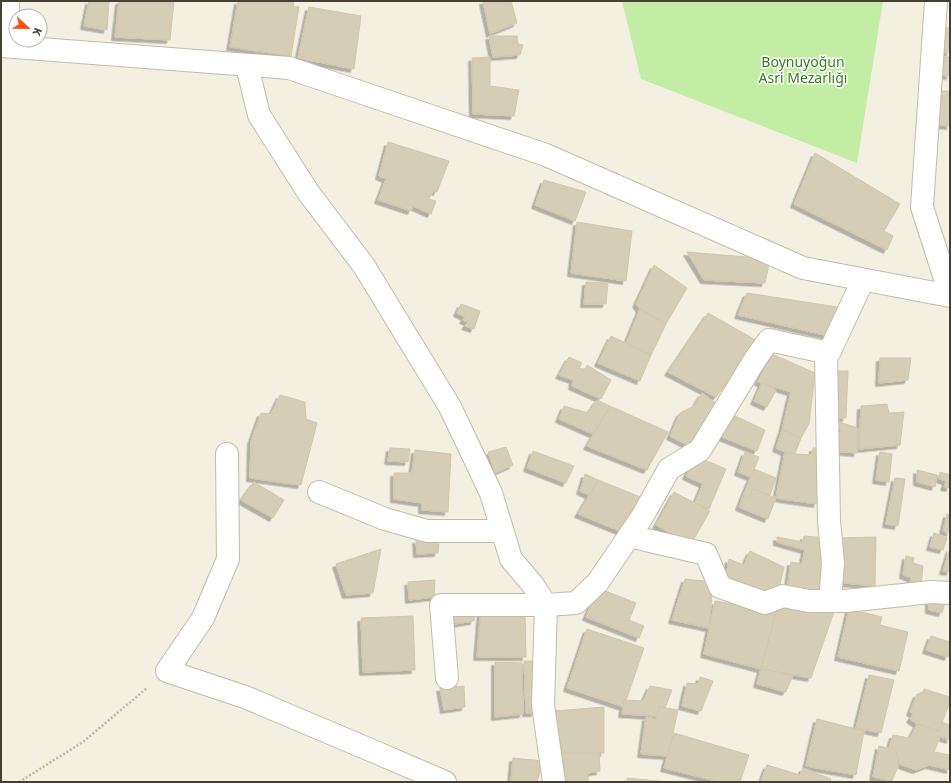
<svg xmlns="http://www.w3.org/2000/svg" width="951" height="783" font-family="'Noto Sans',sans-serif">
<defs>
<filter id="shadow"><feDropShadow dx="-3.5" dy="3.5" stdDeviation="0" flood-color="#0004"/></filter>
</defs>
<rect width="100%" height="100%" fill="#f3f0e2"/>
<path fill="#c3eda5" d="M622 1H883L857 163 641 79Z"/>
<g fill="#d5cdb6" stroke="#d1c7a8" filter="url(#shadow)">
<path d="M89 1H109L107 30 84 26Z"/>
<path d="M119 1H174L170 40 115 37Z"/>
<path d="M238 1H294L293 6 299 7 291 56 230 47Z"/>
<path d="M483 1H511L517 23 490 34Z"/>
<path d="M309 7 361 16 354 69 298 58Z"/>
<path d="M944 28H950V53L941 52Z"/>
<path d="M489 36H517L518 44 523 45 520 55 493 57Z"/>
<path d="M490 57V86L519 90 514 116 473 114 472 58Z"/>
<path d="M938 57H950V76L939 75Z"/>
<path d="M936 91H950V126L939 125Z"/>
<path d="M388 142 449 161 437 192 433 191 429 199 436 201 431 214 413 206 411 211 378 200 386 179 379 176Z"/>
<path d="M815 153 900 204 884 231 893 236 887 250 794 204Z"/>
<path d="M544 180 586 192 575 221 535 205Z"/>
<path d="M577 222 632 231 626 281 571 273Z"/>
<path d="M687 252 770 259 765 283 704 280Z"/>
<path d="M654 265 687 288 666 324 640 309 636 304Z"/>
<path d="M586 282 608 283 606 304H584Z"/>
<path d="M747 293 837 307 829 336 738 315Z"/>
<path d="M461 304 480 311 474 329 465 326 468 322 463 320 465 317 457 313Z"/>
<path d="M640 309 666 324 651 355 626 343Z"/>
<path d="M708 313 759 342 716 397 668 372Z"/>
<path d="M611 336 651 355 640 381 598 363Z"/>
<path d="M772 354 815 373 809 424 801 438 782 430 791 392 758 382Z"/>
<path d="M569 357 582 363 579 368 585 370 587 365 611 380 601 399 572 386 573 380 559 375Z"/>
<path d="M880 358H911L908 380 879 383Z"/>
<path d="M829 371H848L846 418H831Z"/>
<path d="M762 383 776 390 767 407 754 401Z"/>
<path d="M702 393 719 406 692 447 670 436 680 413 694 406Z"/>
<path d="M280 395 305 402 306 419 317 423 301 485 250 478 251 441 261 413 271 414Z"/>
<path d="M597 400 610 406 593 434 559 419 564 406 588 413Z"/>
<path d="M887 404 889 413 904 412 900 445 859 449 861 406Z"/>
<path d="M610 406 668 432 647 470 587 446Z"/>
<path d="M733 415 765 430 757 451 722 437Z"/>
<path d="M836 421 858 428 857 453 834 451 841 430 833 426Z"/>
<path d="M782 430 801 438 795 454 785 452 776 448Z"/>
<path d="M506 447 513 465 495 473 488 452Z"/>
<path d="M390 448 410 449 408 462 388 461Z"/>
<path d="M813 448 826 449 817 504 776 498 785 452 795 454 812 455Z"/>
<path d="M415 450 451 454 448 512 422 510V503L394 499V473H412Z"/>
<path d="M533 451 574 466 566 483 527 468Z"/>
<path d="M745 452 759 457 751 477 738 472Z"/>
<path d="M880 452 892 454 889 482 876 480Z"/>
<path d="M695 456 726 469 709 509 695 503 703 484 686 476Z"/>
<path d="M754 469 776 478 770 495 753 489 749 498 743 496Z"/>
<path d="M917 470 937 475 935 487 917 482Z"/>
<path d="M940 472 950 475V488L944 487 946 481 939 479Z"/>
<path d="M585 474 598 480 589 495 580 491Z"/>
<path d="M895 478 905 479 898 526 886 524Z"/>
<path d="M598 480 643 498 625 533 578 514Z"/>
<path d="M254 482 284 500 273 518 241 500Z"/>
<path d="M753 489 776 498 768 519 739 507 743 496 749 498Z"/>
<path d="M674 492 710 511 691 544 656 525Z"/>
<path d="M947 514 950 515V533L943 531Z"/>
<path d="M934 533 947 538 943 550 930 547Z"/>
<path d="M804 536 829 538 825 597 787 590 791 562 802 564 805 550 777 542V537L803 542Z"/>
<path d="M876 537 875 586 834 582 835 538Z"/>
<path d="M416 540H439L438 553 417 554Z"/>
<path d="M950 548V572L943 571Z"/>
<path d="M381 549 373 593 346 595 336 564Z"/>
<path d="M750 551 784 567 777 598 725 583 729 559 744 565Z"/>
<path d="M906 556 914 558 913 563 923 566 921 585 910 583 911 578 903 575Z"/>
<path d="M685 579 713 582 709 628 672 620Z"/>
<path d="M435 580 434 597 409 600 408 582Z"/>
<path d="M598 588 636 603 629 620 644 626 639 638 586 617Z"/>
<path d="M784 600 834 612 811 678 761 669 776 611Z"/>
<path d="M715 601 776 611 761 669 704 654Z"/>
<path d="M929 601 945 603 942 613 929 610Z"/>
<path d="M475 607 474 621 454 624 452 608Z"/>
<path d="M481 608 525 612 526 657H477Z"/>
<path d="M849 609 882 617 880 625 908 632 899 671 838 657Z"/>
<path d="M413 616 415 670 363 672 361 618Z"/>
<path d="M587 629 644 648 624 707 567 688Z"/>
<path d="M931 636 950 642V651L948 657 926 650Z"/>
<path d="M524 661H535V713H526Z"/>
<path d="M495 662 522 663 523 714 495 717Z"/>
<path d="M761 669 793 675 786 692 757 684Z"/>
<path d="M869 675 894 680 881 733 856 728Z"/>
<path d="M700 677 713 681 701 711 682 706 687 683 698 684Z"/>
<path d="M464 686 465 707 444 710 440 688Z"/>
<path d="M650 686 672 690 665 708 659 707 657 716 622 714 624 700 643 701Z"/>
<path d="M924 689 950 697V702L939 731 917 724 910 719 913 714 910 712 917 694H922Z"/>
<path d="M604 707V753H553L554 711Z"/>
<path d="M659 707 678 710 668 756 641 754 646 717 656 719Z"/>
<path d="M817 719 864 731 856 775 806 766Z"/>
<path d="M942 722 950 725V740L940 737 934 752 950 755V770L929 765 916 770 899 764 896 750 889 748 893 735 910 738 917 724 939 731Z"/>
<path d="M674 733 749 755 740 782H720L664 768Z"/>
<path d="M879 746 896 750 899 764 892 781 873 777Z"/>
<path d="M553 753H599L600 771 588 773V782H559Z"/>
<path d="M513 758 543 761 537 782H511Z"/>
<path d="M767 765 800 775 803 768 831 779 830 782H761Z"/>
<path d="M627 778 669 782H627Z"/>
</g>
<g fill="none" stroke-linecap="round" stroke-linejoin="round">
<defs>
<g id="minor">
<path d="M936 1 922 207 950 294"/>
<path d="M1 46 289 68 546 155 803 268 950 296"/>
<path d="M7 46 8 1"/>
<path d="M247 66 259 115 308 192 364 266 450 407 491 493 511 559 533 585 546 605 543 705 554 782"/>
<path d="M826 352 829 521 833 563 830 601"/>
<path d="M227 454 228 559 203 618 167 671 245 697 368 749 445 782"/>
<path d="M319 492 385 519 427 531H502"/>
<path d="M629 536 706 554 720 587 765 603 783 596 809 601H846L931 592 950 593"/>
<path d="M447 678 441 605H546L576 603 598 582 642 517 669 469 700 450 756 358 769 340 829 353 863 280"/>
</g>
</defs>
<use href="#minor" stroke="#c2bca6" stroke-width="24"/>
<path stroke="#c3b893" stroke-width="2.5" stroke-dasharray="2 2" stroke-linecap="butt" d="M19 782 83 742 147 688"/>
<use href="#minor" stroke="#fff" stroke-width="22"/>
</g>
<g text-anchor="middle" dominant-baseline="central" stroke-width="3" stroke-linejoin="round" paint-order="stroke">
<g font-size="14" fill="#377c1f" stroke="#fff">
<text x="803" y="61">Boynuyoğun<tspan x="803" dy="16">Asri Mezarlığı</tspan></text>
</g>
</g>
<rect width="951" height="783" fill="none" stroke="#454032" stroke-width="4"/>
<g transform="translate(28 28) rotate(112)"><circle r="19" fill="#ffffff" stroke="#b5b3ad"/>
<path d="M0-3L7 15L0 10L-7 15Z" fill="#ff500d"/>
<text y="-6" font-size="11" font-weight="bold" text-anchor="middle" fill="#454032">K</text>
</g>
</svg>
